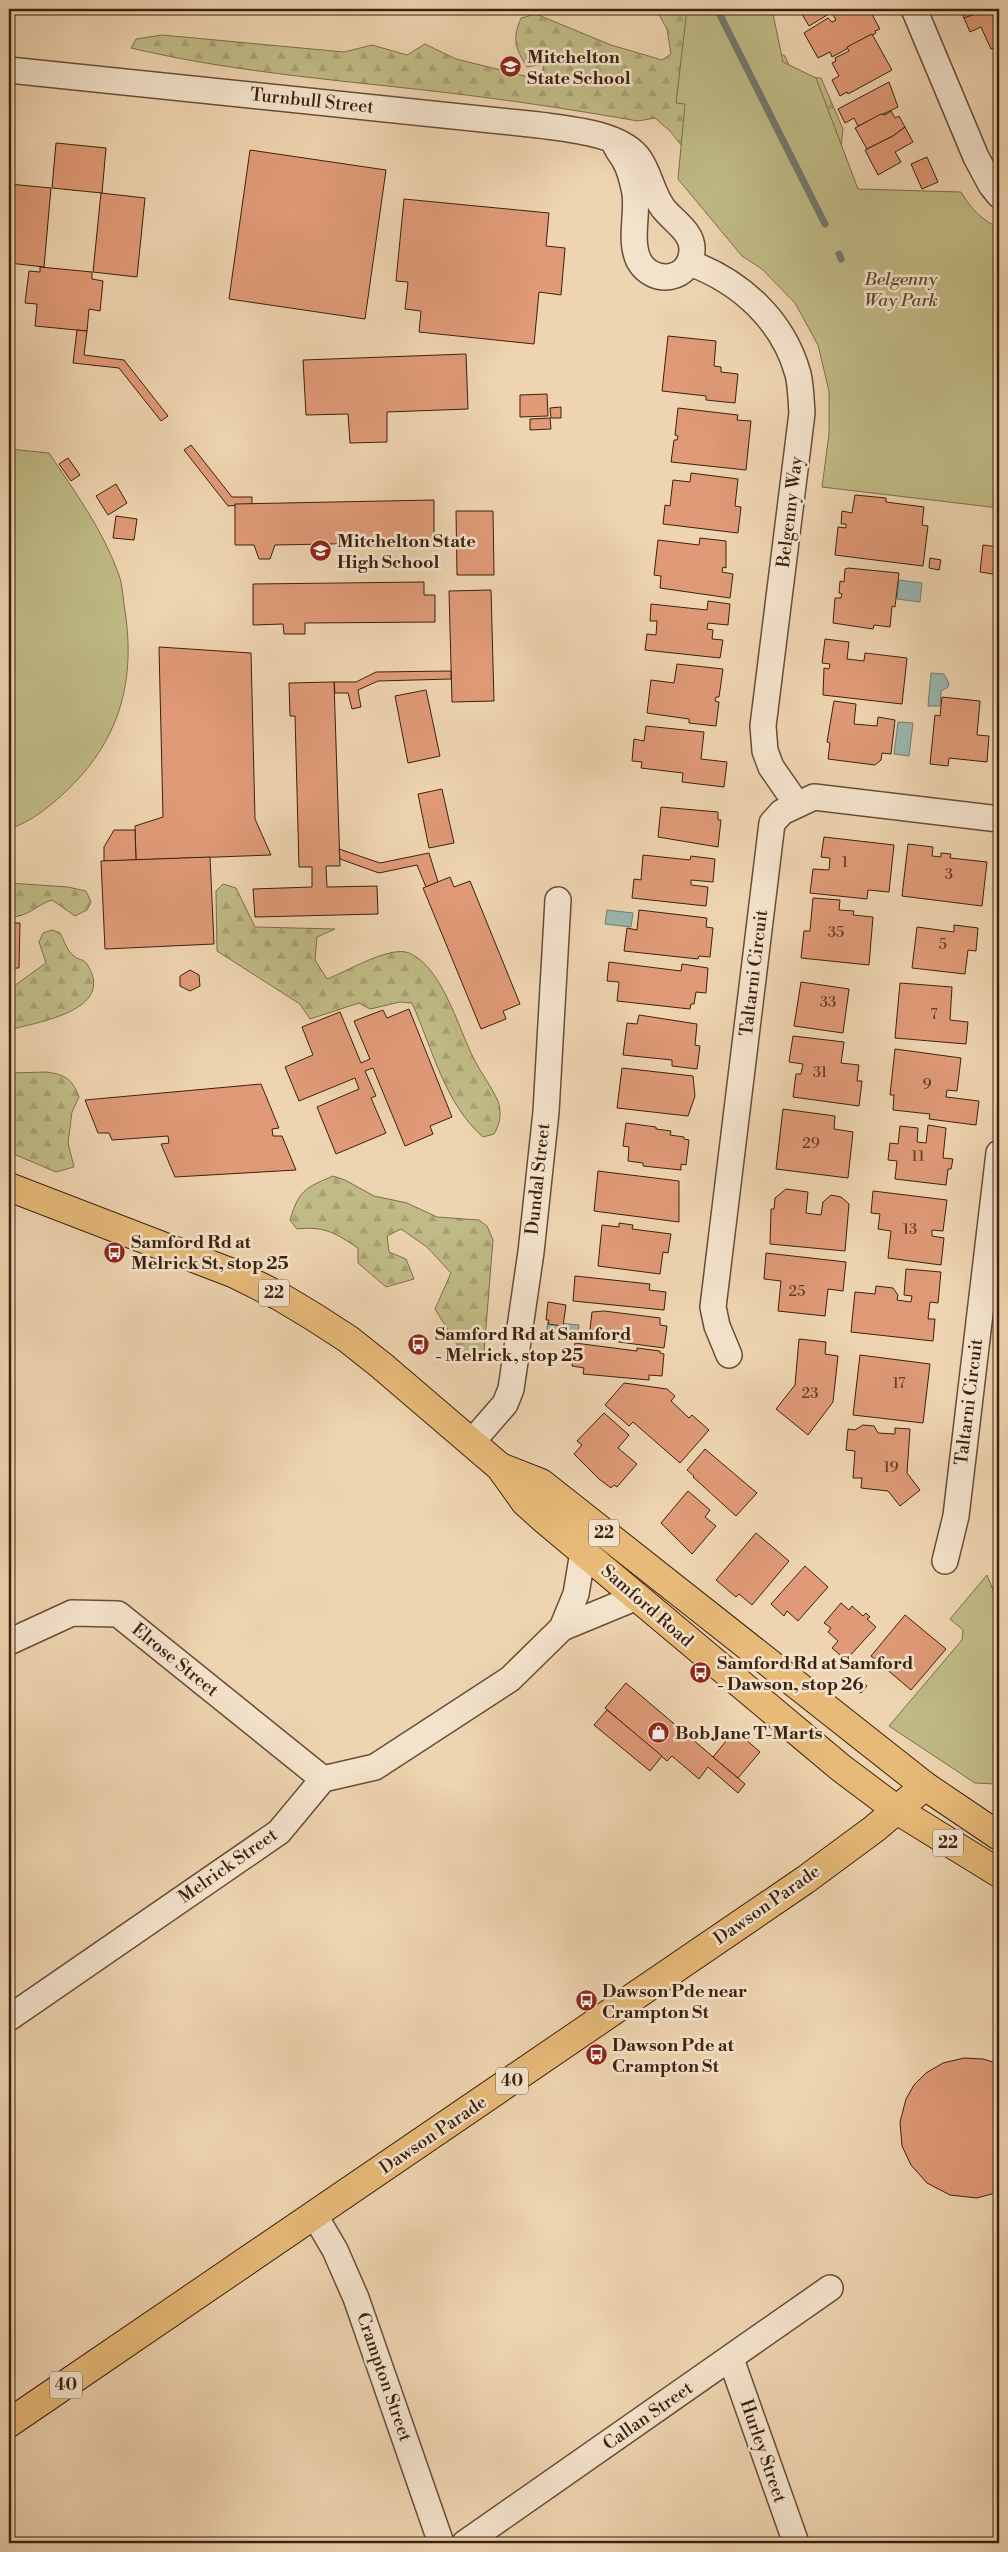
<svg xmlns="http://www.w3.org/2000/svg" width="1008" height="2552" font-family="'Libre Bodoni',serif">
<defs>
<pattern id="forest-firs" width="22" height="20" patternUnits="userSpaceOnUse" patternTransform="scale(1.25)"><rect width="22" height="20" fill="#c0bb86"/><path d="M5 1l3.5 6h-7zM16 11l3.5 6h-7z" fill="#a6a072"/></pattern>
</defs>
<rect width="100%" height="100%" fill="#eed4b0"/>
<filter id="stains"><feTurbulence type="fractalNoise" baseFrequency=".004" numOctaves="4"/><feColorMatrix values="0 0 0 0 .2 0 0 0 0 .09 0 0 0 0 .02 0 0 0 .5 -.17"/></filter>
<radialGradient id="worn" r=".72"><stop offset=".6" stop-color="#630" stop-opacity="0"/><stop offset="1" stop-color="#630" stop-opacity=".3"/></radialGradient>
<g fill="url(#forest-firs)" stroke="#7e6e4a">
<path d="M656 9H764L770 50 785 56 794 77 821 78 843 129 840 156 686 151 670 131 655 118 638 121C581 111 523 102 466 95 353 81 241 74 131 48L136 39 162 35 344 52 372 45 407 55 425 44 456 59 541 80 544 64 527 67C515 48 512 39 521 18L536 14 611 45 662 60 671 54 667 29Z"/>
<path d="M9 883 68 887 86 891 91 902 87 910 75 916 52 900C36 905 27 918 9 917Z"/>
<path d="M223 884 236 888 255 927 335 929 317 937 315 960 327 979C346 972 390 945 409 953 441 966 458 1026 472 1055 479 1071 491 1085 498 1101 502 1113 500 1124 494 1134L483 1137C445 1104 432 1048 412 1003L400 1002 370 1009 359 1003 310 1019 300 1004 217 951 216 891Z"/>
<path d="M52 930 60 933C64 940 67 951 74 956 78 960 84 959 87 964 117 1011 37 1022 9 1030V986H14L46 963 39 942 43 933Z"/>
<path d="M47 1072C65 1075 72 1078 79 1097L72 1112 68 1143 74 1167 56 1172 9 1152V1073Z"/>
<path d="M333 1176 345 1180 374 1196 407 1203 437 1217 479 1220 487 1226 493 1240 484 1352 478 1361H467L435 1309 451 1273 427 1247 401 1229 387 1236 389 1252 406 1259 414 1279 386 1287 358 1263V1248C335 1233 325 1226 297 1229L290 1220C299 1190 305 1188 333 1176Z"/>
</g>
<g fill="#c0bb86" stroke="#7e6e4a">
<path d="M687 9H772L783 62 816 78 858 189 961 192C971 209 982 220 999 228V508L822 487 829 434V391L818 345 795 303 762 269 742 256 678 179 685 104 676 103Z"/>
<path d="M9 449 49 453C75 492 103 530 119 575 122 584 123 595 124 605 137 680 120 742 63 794 47 809 30 822 9 829Z"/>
<path d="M987 1575 999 1605V1729L993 1746 996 1784 975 1783 889 1726 962 1640 963 1630 950 1619Z"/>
</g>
<g fill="#9ab7b1" stroke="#747b6f">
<path d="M899 580 922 583 920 602 897 599Z"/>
<path d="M931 673 944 674 949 683 948 687 941 691 940 706H928Z"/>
<path d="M898 722 913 723 909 756 894 754Z"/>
<path d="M607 910 633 913 631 927 605 924Z"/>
<path d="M548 1322 579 1325 577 1339 546 1336Z"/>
</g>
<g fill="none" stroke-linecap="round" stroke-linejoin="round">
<g stroke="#747b6f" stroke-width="7">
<path d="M717 9 825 224"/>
<path d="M839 254 841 259"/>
</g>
</g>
<g fill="#e09a77" stroke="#3c210d">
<rect x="143" y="9" width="51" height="4"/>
<path d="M799 9H837L809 26Z"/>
<path d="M837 9H869L880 29 875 31 876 33 832 57 830 52 818 58 804 33 828 18 832 22 836 20 832 13Z"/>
<path d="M960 9H989L964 18Z"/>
<path d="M989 9H999V46L991 49 981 27 970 32 964 18Z"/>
<path d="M872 34 892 70 848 94 847 92 840 96 832 80 839 76 832 63 836 61 835 58 849 51 847 47Z"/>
<path d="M889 82 898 107 858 126 854 118 845 123 838 109Z"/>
<path d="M891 111 895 118 899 116 905 127 893 136 867 149 855 128 881 114 885 115Z"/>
<path d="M905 127 913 142 895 152 901 162 878 175 865 150 893 136Z"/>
<path d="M56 143 106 148 102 193 52 188Z"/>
<path d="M250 150 386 170 365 319 229 299Z"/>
<path d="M927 157 938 182 922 189 911 164Z"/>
<path d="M9 184 51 188 44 267 9 263Z"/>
<path d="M101 193 145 198 137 277 93 272Z"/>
<path d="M404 199 549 213 546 246 565 248 561 295 539 292 534 344 419 332 421 311 405 309 408 282 396 281Z"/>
<path d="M40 267 92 272V279L103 281 100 311 89 309 87 331 35 326 37 304 25 303 29 271 40 272Z"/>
<path d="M77 330 87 331 84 355 124 360 168 416 161 421 119 368 73 363Z"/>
<path d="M668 336 716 341 714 366 721 367V372L738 374 735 403 706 400V396L662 391Z"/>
<path d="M466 354 468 409 387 412V442L350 443 348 414 306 415 303 360Z"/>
<path d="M547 394 548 416 520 417V395Z"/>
<path d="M561 407V418H551L550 408Z"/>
<path d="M678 408 738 415 737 420 751 421 746 470 671 462 674 440H677L678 436 675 435Z"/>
<path d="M550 418 551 429 530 430V419Z"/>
<path d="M191 445 232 497H252V504L228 506 184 450Z"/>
<path d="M68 458 80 475 71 481 59 464Z"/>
<path d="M691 473 738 479 735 506 741 507 738 533 663 524 665 505 670 506 673 480 690 482Z"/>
<path d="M116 484 127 503 108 515 96 496Z"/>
<path d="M855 495 886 498V502L924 507 922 525 928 526 923 566 835 555 838 527 846 528V524H841L842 511 852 513Z"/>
<path d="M434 500V542L275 545 270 559H259L254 545H235V504Z"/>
<path d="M456 511H493L494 575H457Z"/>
<path d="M116 516 137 519 134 540 113 538Z"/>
<path d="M700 538 726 541V568L723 567 722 572 733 574 730 598 660 588 661 576 654 575 658 540 699 545Z"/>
<path d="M999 540V575L980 572 983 545 999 547Z"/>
<path d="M930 558 941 560 939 570 929 568Z"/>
<path d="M848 568 899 573 895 607 892 606 890 627 874 625 873 629 833 623 835 598H841L842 594 839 593 840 581 844 582 845 569Z"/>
<path d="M424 582V595H435V622L305 623V634H284L283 624 253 625V584Z"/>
<path d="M491 590 494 701 452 702 449 591Z"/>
<path d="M708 601 730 604 728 625 708 623 707 629 713 630 712 639 723 640 720 658 645 650 647 634 656 635 657 621H650L651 604 707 610Z"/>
<path d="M825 639 849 642 847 659 864 661 865 653 907 658 902 704 823 695 824 668 829 669 830 664 822 663Z"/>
<path d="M159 647 251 653 255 819 271 855 136 860 135 826 163 817Z"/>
<path d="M677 664 723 669 719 697H716L715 701 719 702 716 726 689 723V719L647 713 651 680 674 683Z"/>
<path d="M451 671V679L378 681 358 690 361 707 352 709 348 693H335L334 682H356L376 672Z"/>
<path d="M334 682 340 866H326L327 887 377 886 378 914 255 917 253 889 312 887V867H299L295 716H290L289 683Z"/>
<path d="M426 690 440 756 408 763 395 696Z"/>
<path d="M942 697 980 701 977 735 989 736 987 762 949 758 948 766 930 764 935 715 940 716Z"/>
<path d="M834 701 856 704 854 724 877 726 878 717 895 720 891 754 882 753 881 760 875 765 828 759 830 743 827 742Z"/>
<path d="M646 726 704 732 701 759 727 762 724 787 682 782 683 773 641 768 642 762 632 761 634 739 644 741Z"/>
<path d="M998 746H999V772L995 771Z"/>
<path d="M442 789 454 843 429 848 418 794Z"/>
<path d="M661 807 718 812V820H721L718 847 658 837Z"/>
<path d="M114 830H135L136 860 104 861V847Z"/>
<path d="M824 837 894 845 889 892 868 890 867 899 810 893 813 869 829 870 830 858 821 857Z"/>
<path d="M908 844 933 847 932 856 941 857V853L951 854 950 858 987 862 982 906 902 896Z"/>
<path d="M339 849 380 863 429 853 438 882 426 887 417 865 379 873 340 859Z"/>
<path d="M643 855 690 860 691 856 715 859 713 882 691 880V885L708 887 706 906 632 898 634 879 641 880Z"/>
<path d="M210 857 214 944 105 949 101 861Z"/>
<path d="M450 877 454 887 470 881 520 1004 503 1011 506 1019 481 1029 423 888Z"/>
<path d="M813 898 840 900 839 910 854 911 853 915 873 917 869 965 801 958 804 931H810Z"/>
<path d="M639 910 707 918 706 927 713 928 710 957 699 956 698 959 624 951 627 928 637 930Z"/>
<path d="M9 923H20L19 968H9Z"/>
<path d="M954 925 978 928 976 951 968 950 965 974 912 968 917 927 954 932Z"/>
<path d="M609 962 681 971 682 964 708 968 706 993 696 992 694 1004H691L690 1009 617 1001 619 982 607 981Z"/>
<path d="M190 970 199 975 200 986 190 991 180 986V976Z"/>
<path d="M801 982 849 989 843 1033 794 1026Z"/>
<path d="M900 983 952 987 950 1020 968 1022 966 1044 895 1038Z"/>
<path d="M409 1009 452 1117 430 1126 433 1134 405 1146 373 1068 365 1071 376 1096 371 1098 386 1133 336 1154 317 1107 359 1089 355 1078 299 1101 285 1067 313 1055 302 1027 340 1012 361 1063 370 1059 354 1021 383 1010 387 1018Z"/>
<path d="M639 1015 697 1024 695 1045 700 1046 697 1069 672 1066V1060L623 1055 627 1023 637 1024Z"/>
<path d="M793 1036 844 1042 841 1063 859 1065 857 1081H862L859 1106 793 1097 796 1074H801L803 1064 789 1062Z"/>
<path d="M895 1049 961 1058 957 1091 947 1090 946 1097 979 1101 976 1125 929 1119 930 1114 893 1110 894 1095H890Z"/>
<path d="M622 1068 693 1076 695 1096 688 1116 617 1108Z"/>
<path d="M261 1084 279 1128 272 1129 273 1136H282L296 1170 175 1177 161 1144 169 1143 168 1136 112 1140 109 1133H98L85 1100Z"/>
<path d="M783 1109 835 1116 834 1129 853 1132 848 1178 776 1169Z"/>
<path d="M626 1123 656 1127V1129L671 1131 670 1135 684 1137V1139L689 1140 686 1165 681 1164V1170L643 1166V1163L628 1161 629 1147 623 1146Z"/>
<path d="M928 1125 946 1128 943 1158 953 1159 951 1169H948L946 1185 895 1179 897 1161 888 1160 890 1143 898 1144 900 1126 918 1128 917 1142 926 1143Z"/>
<path d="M598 1171 679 1181V1222L594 1211Z"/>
<path d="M786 1189 808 1192 806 1213 821 1215 823 1202 831 1195 841 1197 849 1204 845 1251 770 1244 771 1209H774L775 1198Z"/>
<path d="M873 1191 947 1200 943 1231 932 1230V1236L944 1238 941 1265 888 1258 891 1231 878 1229 880 1214 871 1213Z"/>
<path d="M619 1223 633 1225 632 1229 671 1234 668 1253 663 1252 660 1274 598 1266 602 1225 619 1227Z"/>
<path d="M766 1253 846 1262 843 1291 828 1289 825 1316 778 1311 781 1281 764 1279Z"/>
<path d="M906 1269 941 1272 938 1303 930 1302 928 1319H935L933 1341 851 1332 855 1292 875 1294 876 1286 893 1288 898 1295 897 1300 911 1302 912 1296 904 1295Z"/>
<path d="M575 1276 650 1284 649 1290 666 1292 664 1310 573 1301Z"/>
<path d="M548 1302 566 1305 563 1326 548 1324 549 1320H546Z"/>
<path d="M604 1311 660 1318V1325L667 1326 664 1348 589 1338 592 1312Z"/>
<path d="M799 1339 826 1342 825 1354 838 1356 833 1402 808 1435 776 1409 795 1385Z"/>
<path d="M575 1343 637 1351V1348L660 1351V1353L664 1354 662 1376 649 1375V1380L583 1374 584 1368 572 1366Z"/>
<path d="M860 1355 930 1364 923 1423 853 1415Z"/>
<path d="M624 1383 667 1389 675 1396 671 1401 689 1418 692 1415 709 1430 680 1463 633 1422 629 1426 605 1405Z"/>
<path d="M604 1413 629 1435 618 1448 637 1464 617 1487 614 1485 611 1488 599 1479 574 1454 582 1445 577 1441Z"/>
<path d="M863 1425 874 1426 878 1433 895 1434V1428L910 1429 907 1473 920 1490 900 1506 888 1491 861 1488 862 1478H853L855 1451 846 1450 848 1429 855 1430Z"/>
<path d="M705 1449 757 1493 736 1516 693 1477 694 1476 687 1470Z"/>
<path d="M688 1491 710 1510 705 1517 716 1526 692 1554 661 1523Z"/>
<path d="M756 1533 789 1561 752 1605 739 1594 736 1597 716 1580Z"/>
<path d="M805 1566 828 1587 798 1621 787 1611 784 1616 771 1604Z"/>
<path d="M841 1603 849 1610 852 1606 863 1616 866 1613 870 1617 867 1619 876 1627 846 1660 832 1648 838 1641 828 1632 831 1628 824 1623Z"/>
<path d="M905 1615 946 1649 911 1690 871 1656Z"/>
<path d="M859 1679 867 1686 861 1693 853 1687Z"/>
<path d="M626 1683 745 1784 738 1793 708 1767 699 1779 672 1756 667 1761 605 1708Z"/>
<path d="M607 1710 662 1756 650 1771 594 1725Z"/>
<path d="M735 1730 760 1752 738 1778 713 1757Z"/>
<path d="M964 2058 983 2059 999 2064V2192L977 2198 950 2195 927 2183 911 2165 902 2146 900 2122 906 2099 914 2085 926 2073 943 2063Z"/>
</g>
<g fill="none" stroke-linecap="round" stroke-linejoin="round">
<defs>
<g id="street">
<path d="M914 9 976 157 991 185 999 195"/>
<path d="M9 70 539 125C568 129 623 133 640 160 650 175 652 193 663 208 673 221 693 232 692 250 691 281 653 286 639 261 629 241 638 215 635 193 633 183 630 170 625 161 621 153 616 150 614 141"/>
<path d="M690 263C741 282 783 320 798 374 801 386 801 401 802 413L763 726 765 751 771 767 796 803"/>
<path d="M729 1355 717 1326 713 1307 772 823 782 812 814 797 999 819"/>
<path d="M471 1443 505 1404 511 1389 531 1252 546 1112 558 900"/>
<path d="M945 1561 956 1516 999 1153"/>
<path d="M562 1628 637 1597"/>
<path d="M9 1642 72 1613 118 1614 323 1779"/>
<path d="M9 2018 279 1832 323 1779 375 1767 510 1679 562 1628 576 1594 583 1552"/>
<path d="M315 2216 335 2250 356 2298 441 2543"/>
<path d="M731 2359 796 2543"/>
<path d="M465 2543 830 2288"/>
</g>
<g id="primary">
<path d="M9 1187 235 1274 279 1296 314 1317 348 1339 382 1366 500 1467 525 1502 545 1520 841 1768 897 1810 999 1873"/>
<path d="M500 1467 541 1483 925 1786 999 1836"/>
<path d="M9 2423 805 1880 874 1829 925 1786"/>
</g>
</defs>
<use href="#street" stroke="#684e36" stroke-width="28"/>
<use href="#primary" stroke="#3c210d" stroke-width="30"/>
<use href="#street" stroke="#f4e3cc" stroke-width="25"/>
<use href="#primary" stroke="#e7ba78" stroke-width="28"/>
</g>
<defs>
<symbol id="school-disc" viewBox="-11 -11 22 22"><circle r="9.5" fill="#8f2418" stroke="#f4e3cc"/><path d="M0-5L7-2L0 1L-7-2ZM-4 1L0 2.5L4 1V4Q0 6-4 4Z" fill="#fff"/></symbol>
<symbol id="bus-disc" viewBox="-11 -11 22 22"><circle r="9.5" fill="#8f2418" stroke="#f4e3cc"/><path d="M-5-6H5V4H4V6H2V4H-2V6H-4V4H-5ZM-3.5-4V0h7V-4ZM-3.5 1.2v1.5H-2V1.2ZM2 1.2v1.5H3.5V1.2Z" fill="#fff"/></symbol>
<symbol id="shop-disc" viewBox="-11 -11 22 22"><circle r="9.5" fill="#8f2418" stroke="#f4e3cc"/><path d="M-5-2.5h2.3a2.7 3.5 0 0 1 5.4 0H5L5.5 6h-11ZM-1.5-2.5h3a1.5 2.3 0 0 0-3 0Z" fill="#fff"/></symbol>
</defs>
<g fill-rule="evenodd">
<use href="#school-disc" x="498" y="54" width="25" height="25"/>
<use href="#school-disc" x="308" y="538" width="25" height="25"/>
<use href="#bus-disc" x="102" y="1240" width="25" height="25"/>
<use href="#bus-disc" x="406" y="1332" width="25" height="25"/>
<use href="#bus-disc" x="688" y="1660" width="25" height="25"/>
<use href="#shop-disc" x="646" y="1720" width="25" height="25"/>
<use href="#bus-disc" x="574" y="1988" width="25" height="25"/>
<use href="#bus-disc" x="584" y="2042" width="25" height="25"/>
</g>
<g text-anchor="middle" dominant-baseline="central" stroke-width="5" stroke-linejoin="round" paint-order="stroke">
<g font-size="15" fill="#653f28">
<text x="845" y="862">1</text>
<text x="949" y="874">3</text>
<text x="836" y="932">35</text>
<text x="943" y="944">5</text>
<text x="828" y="1002">33</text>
<text x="934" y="1014">7</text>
<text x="820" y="1072">31</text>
<text x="927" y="1084">9</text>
<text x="811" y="1143">29</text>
<text x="918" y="1156">11</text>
<text x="910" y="1229">13</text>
<text x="797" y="1291">25</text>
<text x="899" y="1383">17</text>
<text x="810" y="1393">23</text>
<text x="891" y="1467">19</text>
</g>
<g fill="#f4e3cc" stroke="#735b46" stroke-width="1">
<rect x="259" y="1279.5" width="30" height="27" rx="4"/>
<rect x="589" y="1519.5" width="30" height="27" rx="4"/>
<rect x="933" y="1829.5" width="30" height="27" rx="4"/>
<rect x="496" y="2067.5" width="32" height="27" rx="4"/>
<rect x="50" y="2371.5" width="32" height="27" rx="4"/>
</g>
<g font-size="16" font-weight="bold" fill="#3c210d">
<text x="274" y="1293">22</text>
<text x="604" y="1533">22</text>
<text x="948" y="1843">22</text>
<text x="512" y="2081">40</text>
<text x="66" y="2385">40</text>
</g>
<g font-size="18" font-weight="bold" fill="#3c210d" stroke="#f4e3cc" text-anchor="start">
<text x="527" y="57">Mitchelton<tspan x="527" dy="21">State School</tspan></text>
<text x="337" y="541">Mitchelton State<tspan x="337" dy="21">High School</tspan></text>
<text x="131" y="1242">Samford Rd at<tspan x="131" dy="21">Melrick St, stop 25</tspan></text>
<text x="435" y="1334">Samford Rd at Samford<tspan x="435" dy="21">- Melrick, stop 25</tspan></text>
<text x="717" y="1663">Samford Rd at Samford<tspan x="717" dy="21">- Dawson, stop 26</tspan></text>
<text x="675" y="1733">Bob Jane T-Marts</text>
<text x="602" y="1991">Dawson Pde near<tspan x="602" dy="21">Crampton St</tspan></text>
<text x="612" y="2045">Dawson Pde at<tspan x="612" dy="21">Crampton St</tspan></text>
</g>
<g font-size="18" fill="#3c210d" stroke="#f4e3cc">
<text transform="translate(312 101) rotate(6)">Turnbull Street</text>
<text transform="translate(790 512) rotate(-83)">Belgenny Way</text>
<text transform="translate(754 973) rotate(-83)">Taltarni Circuit</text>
<text transform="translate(538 1179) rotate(-84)">Dundal Street</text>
<text transform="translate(969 1402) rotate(-83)">Taltarni Circuit</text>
<text transform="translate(647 1606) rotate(41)">Samford Road</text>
<text transform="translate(175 1660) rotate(39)">Elrose Street</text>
<text transform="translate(228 1866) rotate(-35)">Melrick Street</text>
<text transform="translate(767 1905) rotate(-35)">Dawson Parade</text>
<text transform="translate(433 2135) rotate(-34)">Dawson Parade</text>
<text transform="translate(384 2377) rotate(71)">Crampton Street</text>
<text transform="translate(648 2416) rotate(-35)">Callan Street</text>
<text transform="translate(763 2451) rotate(71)">Hurley Street</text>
</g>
<g font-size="18" font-style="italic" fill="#5d482b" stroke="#f4e3cc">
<text x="901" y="279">Belgenny<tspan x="901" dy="21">Way Park</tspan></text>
</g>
</g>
<rect width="1008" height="2552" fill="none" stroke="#eed4b0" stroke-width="30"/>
<rect x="10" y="10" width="988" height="2532" fill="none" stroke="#3c210d" stroke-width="2.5"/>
<rect x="15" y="15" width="978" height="2522" fill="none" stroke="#3c210d"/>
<rect width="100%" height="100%" filter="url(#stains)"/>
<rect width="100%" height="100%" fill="url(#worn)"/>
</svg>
